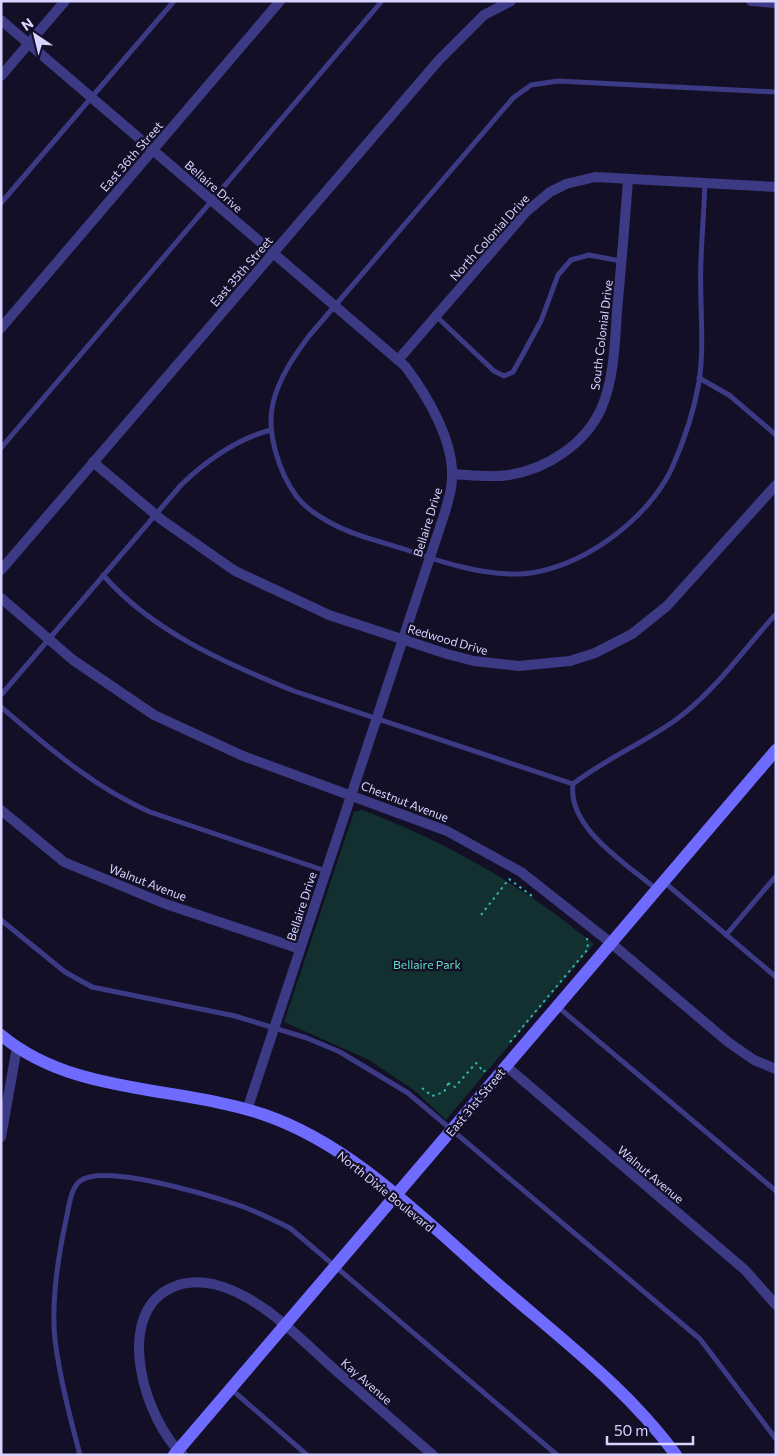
<svg xmlns="http://www.w3.org/2000/svg" width="777" height="1456" font-family="Commissioner,sans-serif">
<rect width="100%" height="100%" fill="#130f26"/>
<path fill="#12302f" d="M362 810C450 843 521 885 594 944L446 1120 415 1091 369 1060 284 1022 354 812Z"/>
<g fill="none" stroke-linecap="round" stroke-linejoin="round">
<g stroke="#2fb8b0" stroke-width="2" stroke-dasharray="2.5 4" stroke-linecap="butt">
<path d="M481 915 509 879 532 896"/>
<path d="M510 1042 588 949 587 938"/>
<path d="M448 1083 455 1087 476 1063 484 1072 485 1070"/>
<path d="M422 1088 432 1096 444 1092 450 1080"/>
</g>
<g stroke="#3d3a85" stroke-width="5">
<path d="M705 183C704 209 702 234 701 260 699 298 705 344 699 382 694 411 684 441 672 468 648 520 578 572 519 574 479 575 438 561 401 548 377 541 350 534 329 522 318 516 305 507 297 497 279 473 266 432 273 403 279 378 294 356 309 336L513 98 531 85 558 81 776 92"/>
<path d="M1 203 174 1"/>
<path d="M436 316 494 371 504 376 513 372 522 356 541 321 558 275 571 260 589 255 621 261"/>
<path d="M699 378 729 395 776 435"/>
<path d="M1 448 382 1"/>
<path d="M103 575C153 632 225 663 294 691L573 784"/>
<path d="M1 695 181 485C207 460 236 439 271 430"/>
<path d="M1 707C48 747 93 787 150 812L326 871"/>
<path d="M664 882 776 977"/>
<path d="M656 889C627 864 567 828 573 784 605 759 644 743 677 719 715 691 744 649 776 614"/>
<path d="M1 920 65 972 92 987 235 1016 307 1038 340 1052 408 1093 700 1339 776 1439"/>
<path d="M726 935 776 876"/>
<path d="M558 1007 776 1191"/>
<path d="M231 1389 307 1455"/>
<path d="M80 1455C70 1417 60 1379 55 1340 51 1301 58 1257 66 1220 69 1208 70 1189 80 1181 105 1163 208 1195 238 1205 256 1211 273 1220 290 1228L557 1455"/>
</g>
<g stroke="#3d3a85" stroke-width="10">
<path d="M751 1 776 3"/>
<path d="M1 20 405 366C427 395 454 441 452 478 452 490 448 501 445 512L247 1110"/>
<path d="M1 76 65 1"/>
<path d="M1 328 280 1"/>
<path d="M398 360 526 212 550 192 566 184 595 177 776 187"/>
<path d="M93 462 162 520 235 571 329 615 447 654 474 661 519 666 570 661 595 653 632 634 667 606 776 485"/>
<path d="M452 474C471 475 490 478 509 475 547 469 585 444 601 409 614 380 615 343 617 311 621 267 625 223 628 179"/>
<path d="M1 570 439 60 484 15 511 1"/>
<path d="M1 598 73 660 154 715 243 756 447 831 521 872 611 943 728 1042 754 1060 776 1069"/>
<path d="M1 810 64 862 163 903 300 949"/>
<path d="M506 1066 745 1270 776 1305"/>
<path d="M1 1137 17 1047"/>
<path d="M183 1455C146 1422 113 1318 169 1289 182 1282 198 1281 213 1284 260 1295 298 1337 333 1368 366 1397 399 1426 433 1455"/>
</g>
<g stroke="#6f6bff" stroke-width="12">
<path d="M1 1035C74 1096 178 1085 265 1115 355 1146 428 1224 499 1285 560 1338 628 1389 676 1455"/>
<path d="M174 1455 776 750"/>
</g>
</g>
<g text-anchor="middle" dominant-baseline="central" stroke-width="4.5" stroke-linejoin="round" paint-order="stroke">
<g font-size="12" fill="#d9d4ff" stroke="#130f26">
<text transform="translate(131 156) rotate(-49)">East 36th Street</text>
<text transform="translate(214 186) rotate(41)">Bellaire Drive</text>
<text transform="translate(489 237) rotate(-48)">North Colonial Drive</text>
<text transform="translate(241 271) rotate(-49)">East 35th Street</text>
<text transform="translate(601 335) rotate(-83)">South Colonial Drive</text>
<text transform="translate(427 522) rotate(-73)">Bellaire Drive</text>
<text transform="translate(448 639) rotate(16)">Redwood Drive</text>
<text transform="translate(405 801) rotate(21)">Chestnut Avenue</text>
<text transform="translate(148 882) rotate(21)">Walnut Avenue</text>
<text transform="translate(301 906) rotate(-72)">Bellaire Drive</text>
<text transform="translate(475 1102) rotate(-50)">East 31st Street</text>
<text transform="translate(651 1174) rotate(40)">Walnut Avenue</text>
<text transform="translate(386 1191) rotate(39)">North Dixie Boulevard</text>
<text transform="translate(367 1381) rotate(41)">Kay Avenue</text>
</g>
<g font-size="12" fill="#5fe0c0" stroke="#130f26">
<text x="427" y="964">Bellaire Park</text>
</g>
</g>
<rect width="777" height="1456" fill="none" stroke="#d9d4ff" stroke-width="5"/>
<g transform="translate(35 35) rotate(325)" stroke="#130f26" stroke-width="4" paint-order="stroke">
<path d="M0-4L9 19L0 12L-9 19Z" fill="#d9d4ff"/>
<text y="-8" font-size="14" font-weight="bold" text-anchor="middle" fill="#d9d4ff">N</text>
</g>
<path d="M607 1436v8h86v-8" fill="none" stroke="#d9d4ff" stroke-width="2.5"/>
<text x="614" y="1436" font-size="15" fill="#d9d4ff" stroke="#130f26" stroke-width="4" paint-order="stroke">50 m</text>
</svg>
